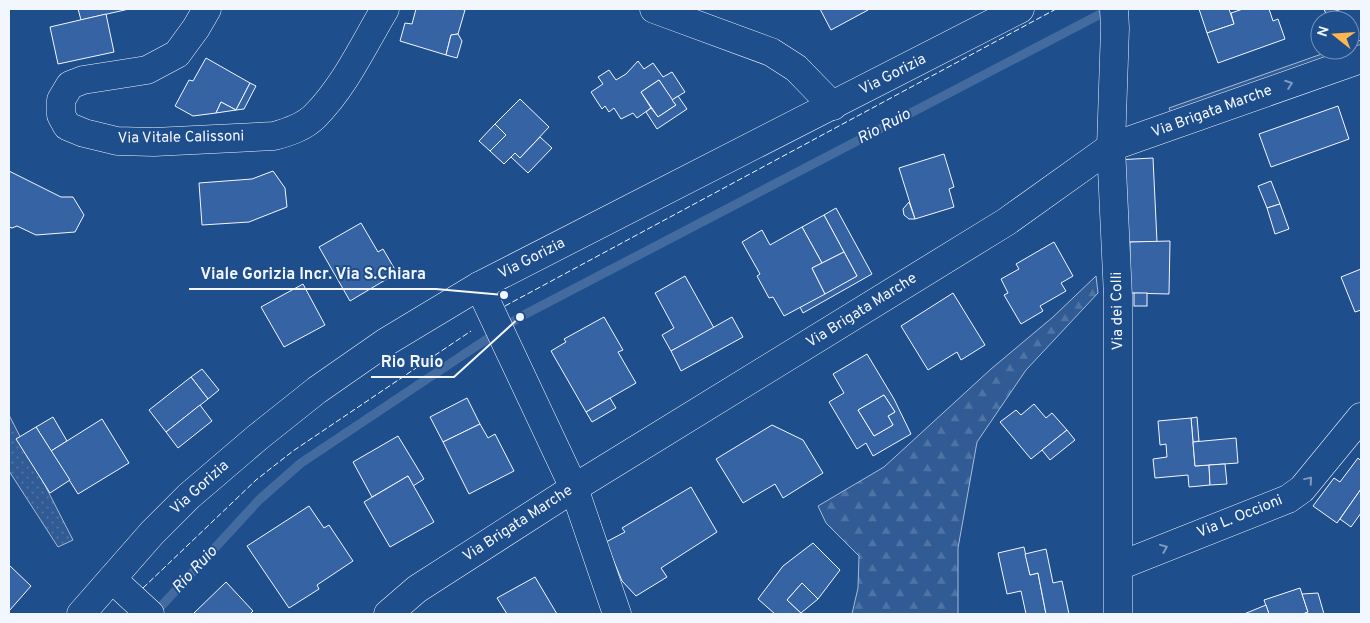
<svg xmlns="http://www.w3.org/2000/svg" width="1370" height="623" font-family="Overpass,sans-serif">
<defs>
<pattern id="grass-dots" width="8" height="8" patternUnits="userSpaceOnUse" patternTransform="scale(1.25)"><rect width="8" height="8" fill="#305b95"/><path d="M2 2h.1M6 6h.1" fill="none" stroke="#4e73a5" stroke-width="1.8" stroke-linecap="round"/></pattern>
<pattern id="forest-firs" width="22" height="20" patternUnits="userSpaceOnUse" patternTransform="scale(1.25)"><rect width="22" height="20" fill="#305b95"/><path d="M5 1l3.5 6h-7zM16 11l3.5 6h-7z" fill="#4e73a5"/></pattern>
</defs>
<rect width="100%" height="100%" fill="#1f4e8c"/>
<path fill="url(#grass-dots)" stroke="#a8bbd7" d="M9 415 73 540 58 547 9 471Z"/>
<path fill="url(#forest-firs)" stroke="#a8bbd7" d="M1096 276 1098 293 1026 370 977 442 958 548V614H852L858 588 859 556 826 523 818 506 884 467 991 369 1053 317Z"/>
<path fill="#305b95" stroke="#a8bbd7" d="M1361 40V49L1172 116 1169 108 1333 50H1350V44Z"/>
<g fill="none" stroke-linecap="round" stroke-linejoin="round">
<path stroke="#446ba0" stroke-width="9" d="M154 614 259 500 301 463 520 317 1110 9"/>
</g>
<g fill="#3563a3" stroke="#f2f6ff" fill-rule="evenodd">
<path d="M78 9H129L81 20Z"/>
<path d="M416 9H460L465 10 458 34 451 35 446 55 400 41 405 23 412 24Z"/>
<path d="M820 9H868V10L831 30Z"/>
<path d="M1199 9H1229L1234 24 1207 33Z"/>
<path d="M1243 9H1269L1273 21 1278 19 1285 39 1218 63 1207 33 1234 24 1231 13Z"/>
<path d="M1324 9H1342L1326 14Z"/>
<path d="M106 14 114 52 58 64 50 27Z"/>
<path d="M458 34 462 41 457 58 446 55 451 35Z"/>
<path d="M206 58 250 83 236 110 221 102 216 113 193 116 175 106 189 80 193 81Z"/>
<path d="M638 61 644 69 653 63 663 77 672 72 685 92 672 100 659 80 641 92 651 108 637 118 633 113 621 119 614 108 609 112 605 106 602 109 591 92 603 84 598 77 609 70 616 80 626 74Z"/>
<path d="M659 80 676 105 658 117 641 92Z"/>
<path d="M250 83 256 86 244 109 236 110Z"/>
<path d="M678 96 687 109 657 129 646 112 651 108 658 117 676 105 672 100Z"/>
<path d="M520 99 549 127 520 158 515 153 504 164 490 151 506 135 495 124Z"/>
<path d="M221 102 236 110 216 113Z"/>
<path d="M1338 106 1349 139 1271 167 1259 134Z"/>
<path d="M495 124 506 135 490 151 479 141Z"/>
<path d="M540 137 552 148 528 173 511 157 515 153 520 158Z"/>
<path d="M944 154 954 187 949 189 954 207 915 219 899 168Z"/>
<path d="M1153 158 1157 242H1119L1115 160Z"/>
<path d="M9 171 61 197H73L84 215 75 232 36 235 17 226 12 228 9 227Z"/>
<path d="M273 171 285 188 287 207 249 222 202 225 199 183 252 179Z"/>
<path d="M1271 181 1280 204 1267 208 1258 186Z"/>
<path d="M909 202 915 219H909L904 215 903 209Z"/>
<path d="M1280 204 1289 229 1275 234 1267 208Z"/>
<path d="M836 208 872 274 803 313 800 307 857 276 824 215Z"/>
<path d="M824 215 844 252 822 263 802 227Z"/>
<path d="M361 223 378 252 383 249 397 273 350 301 319 247Z"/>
<path d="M802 227 822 263 812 268 825 294 784 316 773 297 769 298 757 276 760 274 742 242 762 230 770 245Z"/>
<path d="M1170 241 1169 294 1129 293 1130 242Z"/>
<path d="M1054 242 1073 276 1061 283 1066 291 1040 306 1043 311 1021 324 1004 295 1008 293 1001 279 1019 269 1016 264Z"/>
<path d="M844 252 857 276 825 294 812 268Z"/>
<path d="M1361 269V310L1355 312 1341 277Z"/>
<path d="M685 276 714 328 671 351 662 335 674 328 655 293Z"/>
<path d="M303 284 325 325 284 347 261 307Z"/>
<path d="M953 293 985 345 961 360 957 352 928 370 901 326Z"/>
<rect x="1134" y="293" width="13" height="13"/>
<path d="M604 317 623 350 618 352 636 383 586 412 551 351 566 342 564 339Z"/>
<path d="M732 317 743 337 681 371 671 351Z"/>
<path d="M867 354 894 399 911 434 873 456 866 443 857 449 829 402 844 393 833 374ZM884 395 895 412 888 416 893 425 874 436 858 410Z"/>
<path d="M202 369 219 390 208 399 191 377Z"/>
<path d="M191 377 208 399 166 432 149 410Z"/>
<path d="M884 395 895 412 888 416 893 425 874 436 858 410Z"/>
<path d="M467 398 480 424 443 442 430 417Z"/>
<path d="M610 398 616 408 592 422 586 412Z"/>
<path d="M1034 404 1046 418 1052 413 1067 430 1031 459 1000 422 1016 410 1021 415Z"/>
<path d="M200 405 212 421 178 448 166 432Z"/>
<path d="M53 417 67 441 51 451 36 427Z"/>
<path d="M1197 417 1199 441 1193 442 1191 418Z"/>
<path d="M1191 418 1195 466 1209 465 1210 485 1189 487 1188 475 1155 478 1153 459 1167 457 1166 444 1160 445 1158 421Z"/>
<path d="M102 419 129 463 78 494 51 451Z"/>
<path d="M480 424 488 438 495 434 514 471 469 494 443 442Z"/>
<path d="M772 425 803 440 823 473 783 498 775 484 743 503 716 459Z"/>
<path d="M36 427 70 480 50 493 16 439Z"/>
<path d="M1067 430 1075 440 1050 460 1042 450Z"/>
<path d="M398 436 424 479 413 486 408 476 372 497 353 462Z"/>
<path d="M1236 438 1238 463 1195 466 1193 442Z"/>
<path d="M1358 458 1361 461V489L1337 523 1313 506 1334 478 1340 482Z"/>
<path d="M1225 464 1227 484 1210 485 1209 465Z"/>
<path d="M408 476 434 522 390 547 364 502Z"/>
<path d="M691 487 717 532 661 568 667 577 636 596 622 581 606 542 625 532 622 528Z"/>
<path d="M1361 489V513L1351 527 1340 519Z"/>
<path d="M309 506 324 528 329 525 353 561 317 585 319 589 289 608 247 546Z"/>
<path d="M813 543 840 570 818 599 802 583 787 600 801 613 799 614H775L758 599 783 566Z"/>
<path d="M1024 547 1030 575 1038 573 1046 614H1026L1021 591 1007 594 998 553Z"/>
<path d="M1046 549 1053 583 1062 581 1069 614H1046L1038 573 1030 575 1025 554Z"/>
<path d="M9 565 31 586 9 611Z"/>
<path d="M535 577 557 614H507L497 598Z"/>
<path d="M226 582 253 611 250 614H193Z"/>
<path d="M802 583 818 599 801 613 787 600Z"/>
<path d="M1300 588 1308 612 1303 614H1269L1264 600Z"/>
<path d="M1318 593 1324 614H1303L1308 612 1302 594Z"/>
<path d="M1266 605 1269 614H1240H1244Z"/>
</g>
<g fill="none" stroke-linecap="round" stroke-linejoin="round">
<defs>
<g id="minor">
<path d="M207 9 196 28 177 54 147 70 83 80 70 85 61 100V115L67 126 84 133 117 141 154 142 274 136C289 132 304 127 315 116 345 86 364 44 385 9"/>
<path d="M654 9 771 52 796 68 833 106"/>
<path d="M1114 9 1115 28 1111 147 1118 297V614"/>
<path d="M479 286 574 488 617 614"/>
<path d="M1119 566 1288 499 1302 489 1361 417"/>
<path d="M112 579 150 614"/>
<path d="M81 614 152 533 189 496 258 437 317 390 386 342 479 286 1020 9"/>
<path d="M388 614 417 589 574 488 1006 222 1111 147 1361 59"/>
</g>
</defs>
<use href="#minor" stroke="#f2f6ff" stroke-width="29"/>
<use href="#minor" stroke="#1f4e8c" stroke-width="28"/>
<g stroke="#f2f6ff" stroke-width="1" stroke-dasharray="6 2.5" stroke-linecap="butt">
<path d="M505 306 1056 9"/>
<path d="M143 588 256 480 293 451 471 331"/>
</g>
</g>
<defs><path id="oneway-chevron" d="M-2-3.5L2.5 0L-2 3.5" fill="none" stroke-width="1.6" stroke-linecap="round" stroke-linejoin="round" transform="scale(1.25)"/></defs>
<g stroke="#7e9ac0">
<use href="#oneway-chevron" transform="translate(1289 84) rotate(-20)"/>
<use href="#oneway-chevron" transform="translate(1309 480) rotate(-50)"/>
<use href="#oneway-chevron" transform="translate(1164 548) rotate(-22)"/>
</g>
<g text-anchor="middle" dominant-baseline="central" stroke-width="4" stroke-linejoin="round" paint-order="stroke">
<g font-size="15" fill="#f2f6ff" stroke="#1f4e8c">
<text transform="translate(893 75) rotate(-27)">Via Gorizia</text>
<text transform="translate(1212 112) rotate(-20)">Via Brigata Marche</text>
<text transform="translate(181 138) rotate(-1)">Via Vitale Calissoni</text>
<text transform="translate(532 259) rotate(-27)">Via Gorizia</text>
<text transform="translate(862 311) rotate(-32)">Via Brigata Marche</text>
<text transform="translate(1118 311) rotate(-91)">Via dei Colli</text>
<text transform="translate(200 488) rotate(-42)">Via Gorizia</text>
<text transform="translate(1240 517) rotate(-22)">Via L. Occioni</text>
<text transform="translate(518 524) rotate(-33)">Via Brigata Marche</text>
</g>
<g font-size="16" font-style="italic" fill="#f2f6ff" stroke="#1f4e8c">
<text transform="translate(884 127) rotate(-28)">Rio Ruio</text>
<text transform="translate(195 570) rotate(-47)">Rio Ruio</text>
</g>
</g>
<path fill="none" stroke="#f2f6ff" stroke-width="2" d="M504 295L436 289H189M520 317L454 377H371"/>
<g fill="#f2f6ff" stroke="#1f4e8c" stroke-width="2">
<circle cx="504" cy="295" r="5"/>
<circle cx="520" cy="317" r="5"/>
</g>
<g font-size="16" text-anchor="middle" font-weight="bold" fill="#f2f6ff" stroke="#1f4e8c" stroke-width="4" stroke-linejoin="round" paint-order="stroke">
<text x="313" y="279">Viale Gorizia Incr. Via S.Chiara</text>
<text x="412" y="367">Rio Ruio</text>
</g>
<rect width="1370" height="623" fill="none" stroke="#f2f6ff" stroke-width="20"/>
<g transform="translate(1335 35) rotate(287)"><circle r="24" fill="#1f4e8c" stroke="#7391ba"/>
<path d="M0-4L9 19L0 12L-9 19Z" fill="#ffb74d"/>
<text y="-8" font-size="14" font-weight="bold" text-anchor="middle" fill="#f2f6ff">N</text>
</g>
</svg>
